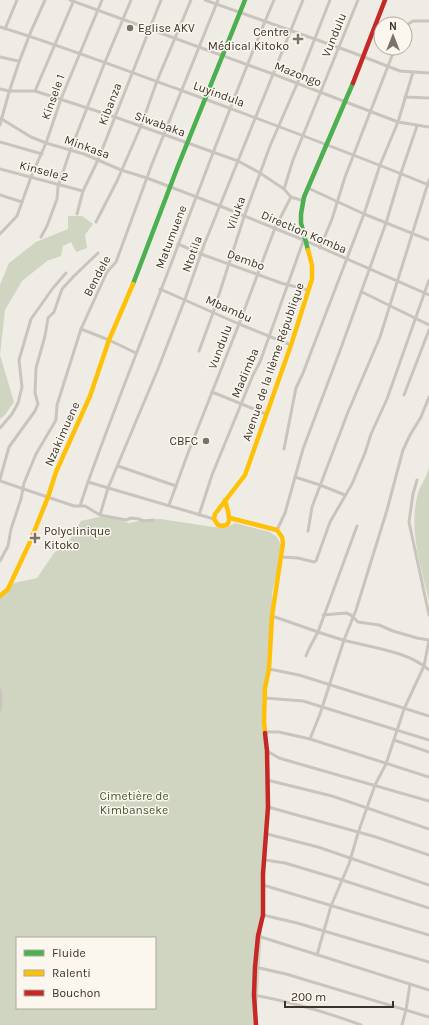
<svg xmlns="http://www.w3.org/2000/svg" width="429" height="1025" font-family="Karla,sans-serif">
<rect width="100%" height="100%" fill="#efece5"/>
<g fill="#cfd5c0" fill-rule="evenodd">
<path d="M68 216H82L93 224 85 235 87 248 76 252 71 242 63 246 61 256 47 261 22 281 5 310 0 355 14 402 5 415 0 419V285L9 263 36 242 68 229Z"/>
<path d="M429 466V601C421 567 409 532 417 497 419 486 428 477 429 466Z"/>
<path d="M99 517 113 518 129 523 148 519H161L213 527 225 528 235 523 270 532 277 537 283 549 272 593 273 612 269 669 265 688 267 780 263 915 256 1025H0V598L14 583 37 578 54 553 71 538 81 521ZM17 938H155V1008H17Z"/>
</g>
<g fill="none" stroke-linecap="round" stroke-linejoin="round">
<g stroke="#c9c4be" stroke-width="3">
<path d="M70 0 273 74 398 122 429 127"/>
<path d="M205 0 351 52 400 71 429 73"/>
<path d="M405 26 413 21H429"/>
<path d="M0 27C62 46 122 69 183 91 265 121 347 152 429 185"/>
<path d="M5 29 17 0"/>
<path d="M0 57 18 61"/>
<path d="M0 89 9 91H35L115 117 238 161 260 173 284 189 291 197 304 201"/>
<path d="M35 91 74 0"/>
<path d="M405 97 429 98"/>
<path d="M0 118 31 137 46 143 84 154 121 170 147 178 220 206 306 241 429 295"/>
<path d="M0 125C11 80 25 42 45 0"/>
<path d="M0 142 42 154"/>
<path d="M0 169 83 191"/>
<path d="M308 188 364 214 429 240"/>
<path d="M284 189 293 160 358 0"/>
<path d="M0 195 22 202"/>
<path d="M77 214 83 191 98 160 161 0"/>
<path d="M96 222 117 181 141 126 157 81 191 0"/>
<path d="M0 234 17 216 31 177 46 143 61 99 102 0"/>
<path d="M41 237 47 226 57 199 58 187 69 154 105 62 131 0"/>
<path d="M178 244 201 254 281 283 308 290"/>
<path d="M320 248 332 219 345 177 395 48"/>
<path d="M160 289 239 324 291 345"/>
<path d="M362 292 429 325"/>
<path d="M81 329 109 340 136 353"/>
<path d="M199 351 213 313 244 217 270 146 297 84 330 0"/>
<path d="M212 392 266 414"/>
<path d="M404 395 429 330"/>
<path d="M0 428 12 414 18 403 22 387 19 360 31 319 53 288 66 273"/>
<path d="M284 449 296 388 303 373 364 214 380 165 398 122 413 72"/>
<path d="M118 466 176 486"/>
<path d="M295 477 320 485 345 495"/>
<path d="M0 479 9 447 35 411 38 404 35 393 36 368 45 336 48 318 54 312 62 289 74 276 98 253"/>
<path d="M417 480 413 494 409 522 429 615"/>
<path d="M0 481 74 506H85L100 515 126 520 131 518 139 519 144 521 153 520"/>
<path d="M88 482C114 409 143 337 171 264 204 176 237 87 274 0"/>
<path d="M169 505 188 453 239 324 275 228 291 197"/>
<path d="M80 506 88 482 214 519"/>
<path d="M100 515 108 488 158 369 185 299 204 245 303 0"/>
<path d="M199 515 212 475 253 375 260 362 304 239"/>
<path d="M277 530 285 513 303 449 341 348 386 223 401 173 417 126"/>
<path d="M308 531 312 507 348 412 380 337 429 180"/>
<path d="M282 557 298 558 314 562 316 561 330 522 352 484 365 453 371 434 387 399 429 280"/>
<path d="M0 561 8 546 11 529 21 499 24 483 36 454 56 420 57 405 81 329 107 272 116 262 152 164 218 0"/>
<path d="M323 615 346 613 351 615 358 622 379 625 393 631 417 638 429 640"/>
<path d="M272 616C296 624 319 633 343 640 369 647 408 651 429 670"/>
<path d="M306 656C309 647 314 640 318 632L357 526"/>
<path d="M269 669 299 675 429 716"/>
<path d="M0 690 1 701 0 710"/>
<path d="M265 698 303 701 429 740"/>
<path d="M265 732H279L310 739 429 777"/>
<path d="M310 739 320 714 344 640 356 610 387 510 403 450 410 435 421 417 429 397"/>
<path d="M394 740 429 752"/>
<path d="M267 751 279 758 303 765 429 801"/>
<path d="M267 780 332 796 429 829"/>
<path d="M268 807 376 837 429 855"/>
<path d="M267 834 318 847 429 885"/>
<path d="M265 860 285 863 342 880 429 908"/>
<path d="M263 885 429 935"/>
<path d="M263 915 297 923 429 962"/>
<path d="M258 936 429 990"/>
<path d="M317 955 331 906 349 864 358 833 375 785 386 764 404 709 424 666 429 640"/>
<path d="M255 967 286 974 429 1017"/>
<path d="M254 995C291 1002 326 1012 361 1025"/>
<path d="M402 1025 406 1010 410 984"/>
</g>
<g stroke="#4caf50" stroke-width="4.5">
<path d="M308 250 301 223V214L304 197 353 83"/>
<path d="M133 284 178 166 245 0"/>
</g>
<g stroke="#ffc107" stroke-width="4.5">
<path d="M225 500C227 509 236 530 218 525L214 519 215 514 245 475 291 345 312 279V265L308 250"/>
<path d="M230 518 277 530 282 537 283 543 272 616 269 669 265 688 264 721 265 733"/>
<path d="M0 596 8 589 30 542 48 497 56 472 90 396 109 340 133 284"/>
</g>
<g stroke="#c62828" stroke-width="4.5">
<path d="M353 83 385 0"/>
<path d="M256 1025 254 995 255 967 258 936 263 915V874L268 807 267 751 265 733"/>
</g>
</g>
<g fill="#79736c" stroke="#fbf6ee" stroke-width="1.5">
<circle cx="130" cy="28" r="4"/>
<path d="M296 33h4v4h4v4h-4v4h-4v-4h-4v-4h4z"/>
<circle cx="206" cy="441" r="4"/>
<path d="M33 532h4v4h4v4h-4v4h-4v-4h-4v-4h4z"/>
</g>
<g text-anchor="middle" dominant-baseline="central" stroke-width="3" stroke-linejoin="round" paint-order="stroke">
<g font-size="12" fill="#3a322b" stroke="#fbf6ee" text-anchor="start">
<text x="138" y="28">Eglise AKV</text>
<text x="289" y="32" text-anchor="end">Centre<tspan x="289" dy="14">Médical Kitoko</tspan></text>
<text x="198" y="441" text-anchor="end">CBFC</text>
<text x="44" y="531">Polyclinique<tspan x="44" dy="14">Kitoko</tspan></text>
</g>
<g font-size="12" fill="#3a322b" stroke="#fbf6ee">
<text transform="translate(334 35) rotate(-68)">Vundulu</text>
<text transform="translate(298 74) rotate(21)">Mazongo</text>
<text transform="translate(219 94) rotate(20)">Luyindula</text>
<text transform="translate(53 97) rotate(-70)">Kinsele 1</text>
<text transform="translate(110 104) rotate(-69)">Kibanza</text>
<text transform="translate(160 124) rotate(20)">Siwabaka</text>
<text transform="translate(87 147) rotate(20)">Minkasa</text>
<text transform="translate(44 171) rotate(15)">Kinsele 2</text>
<text transform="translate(236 213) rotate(-70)">Viluka</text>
<text transform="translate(304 232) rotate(23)">Direction Komba</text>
<text transform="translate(171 237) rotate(-69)">Matumuene</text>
<text transform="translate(192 254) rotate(-70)">Ntotila</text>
<text transform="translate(246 260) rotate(20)">Dembo</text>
<text transform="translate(97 276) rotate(-62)">Bendele</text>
<text transform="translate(229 309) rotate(24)">Mbambu</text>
<text transform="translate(220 347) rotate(-69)">Vundulu</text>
<text transform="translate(273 362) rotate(-71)">Avenue de la IIème République</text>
<text transform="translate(245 373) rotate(-67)">Madimba</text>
<text transform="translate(62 434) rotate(-66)">Nzakimuene</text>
</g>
<g font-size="12" fill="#45592f" stroke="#fbf6ee">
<text x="134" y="796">Cimetière de<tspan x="134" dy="14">Kimbanseke</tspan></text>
</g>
</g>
<rect x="16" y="937" width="140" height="72" fill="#fbf6ee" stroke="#aea8a0"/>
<rect x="24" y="950" width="20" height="6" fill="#4caf50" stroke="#aea8a0"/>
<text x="52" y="957" font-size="12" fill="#3a322b">Fluide</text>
<rect x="24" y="970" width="20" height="6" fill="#ffc107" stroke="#aea8a0"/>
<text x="52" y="977" font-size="12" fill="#3a322b">Ralenti</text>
<rect x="24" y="990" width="20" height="6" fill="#c62828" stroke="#aea8a0"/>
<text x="52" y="997" font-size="12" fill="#3a322b">Bouchon</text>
<g transform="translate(393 36)"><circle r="19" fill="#fbf6ee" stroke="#aea8a0"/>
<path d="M0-3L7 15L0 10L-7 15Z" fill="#79736c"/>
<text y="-6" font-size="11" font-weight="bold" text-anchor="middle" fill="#3a322b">N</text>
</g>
<path d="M285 1001v6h108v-6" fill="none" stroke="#3a322b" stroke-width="2"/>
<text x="291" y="1001" font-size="12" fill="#3a322b" stroke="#fbf6ee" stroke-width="3" paint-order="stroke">200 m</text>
</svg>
